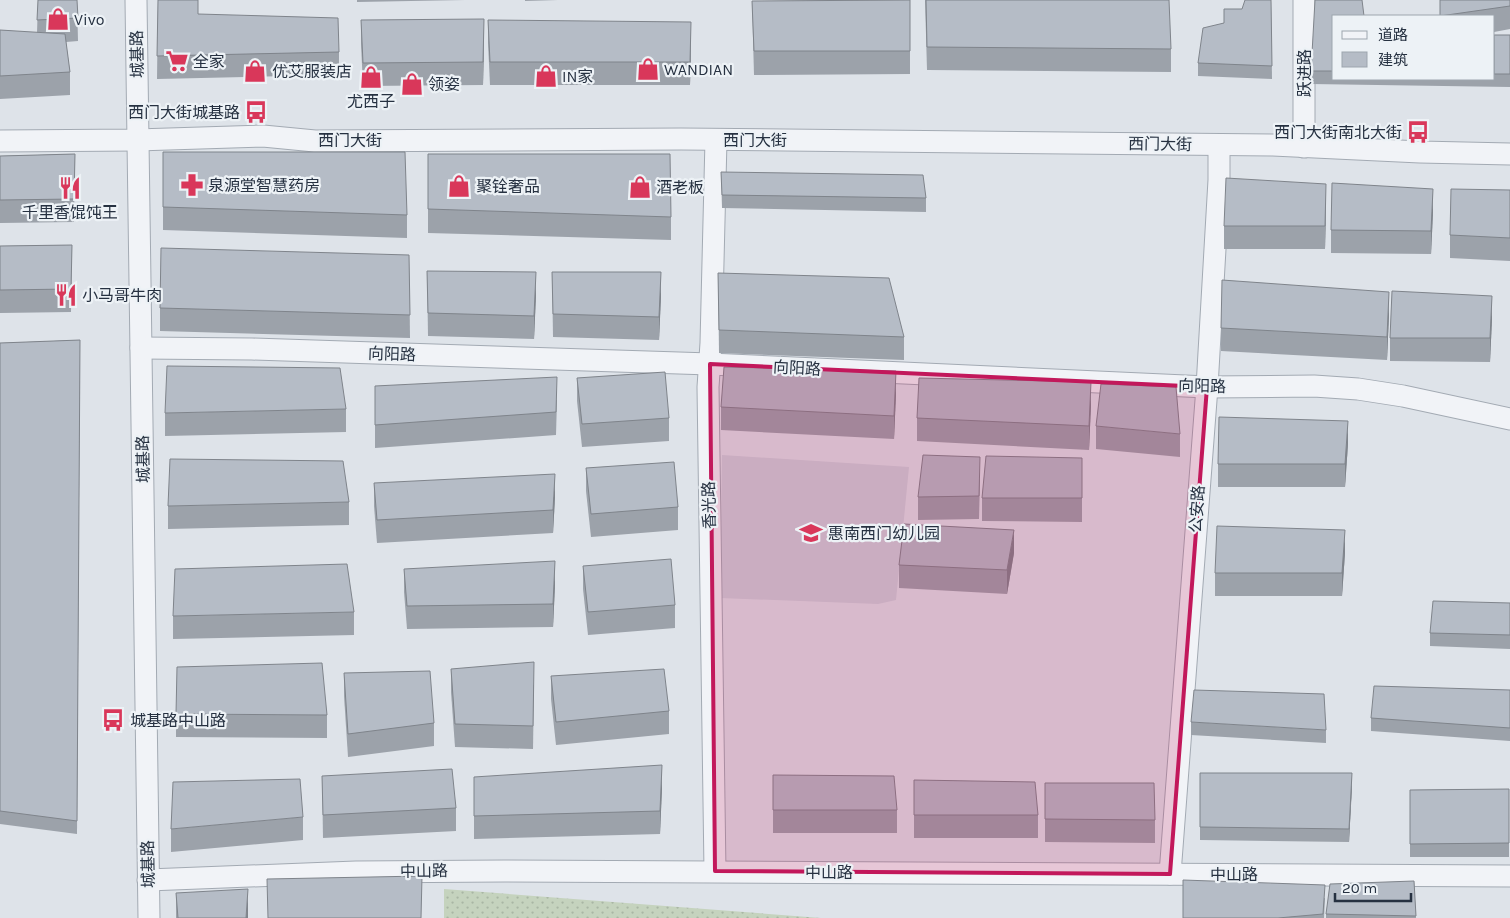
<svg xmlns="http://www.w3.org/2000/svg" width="1510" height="918" font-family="Karla,'Noto Sans SC',sans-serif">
<defs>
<pattern id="grass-dots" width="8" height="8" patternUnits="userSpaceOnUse" patternTransform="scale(1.25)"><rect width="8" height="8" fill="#c5d3be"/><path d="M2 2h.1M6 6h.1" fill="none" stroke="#a9b6a4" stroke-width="1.8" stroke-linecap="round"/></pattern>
</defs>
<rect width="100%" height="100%" fill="#dee3e9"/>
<path fill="#ccd2db" d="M722 455 909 467 896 600 878 604 720 598Z"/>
<path fill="url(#grass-dots)" d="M444 889 821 918H444Z"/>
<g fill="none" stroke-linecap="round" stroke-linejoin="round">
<defs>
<g id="street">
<path d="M136 0 149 918"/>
<path d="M0 141 137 140 263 136 315 141 681 139 1273 145 1420 152 1510 154"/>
<path d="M1304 147V0"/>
<path d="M141 348 252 349 710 364 1207 387 1314 386 1358 389 1403 396 1510 419"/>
<path d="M715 871 708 387 711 343 716 140"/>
<path d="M1170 874 1207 387 1219 180V145"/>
<path d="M148 880 356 872 504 871 1510 876"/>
</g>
</defs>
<use href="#street" stroke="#a3aab3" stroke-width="23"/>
<use href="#street" stroke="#f1f3f7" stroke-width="21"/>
</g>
<g fill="#9ca2aa">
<path d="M38 0H77L78 41 66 42 70 72V95L0 99V30L37 33Z"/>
<path d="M158 0 198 14 339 52V75L157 79Z"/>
<path d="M357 0H465L357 2Z"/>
<path d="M525 0H558L525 1Z"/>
<path d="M910 0V74L754 75 752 1Z"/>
<path d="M925 0 1171 49V72L927 70Z"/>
<path d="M1271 0 1272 79 1198 76V63L1224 23 1242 9Z"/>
<path d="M1510 0V29L1494 32V16H1440Z"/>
<path d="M1334 16V79H1494V35H1510V87L1311 84V71Z"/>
<path d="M361 20 484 42 483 85 363 86 361 44Z"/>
<path d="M488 20 691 45 690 85H490L488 43Z"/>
<path d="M163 152 407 215V238L163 230Z"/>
<path d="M75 154 74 222 0 223V156Z"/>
<path d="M428 154 671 217V240L428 233Z"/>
<path d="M721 172 926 198V212L722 208Z"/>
<path d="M1510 190V261L1450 258V235Z"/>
<path d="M1326 207 1325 249H1224V226Z"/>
<path d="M1433 212 1431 254 1331 253V230Z"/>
<path d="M72 245 71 312 0 313V246Z"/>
<path d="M409 255 410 338 160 331V308Z"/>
<path d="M427 271 536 295 534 339 428 336Z"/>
<path d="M552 272 661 296 659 340 553 337Z"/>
<path d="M718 273 904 337V360L719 353Z"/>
<path d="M1389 315 1387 360 1221 351V328Z"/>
<path d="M1492 319 1490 362 1390 361V338Z"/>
<path d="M80 340 77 834 0 824V343Z"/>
<path d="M577 378 669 418V441L582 447 577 401Z"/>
<path d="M375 386 557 400 556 435 375 448Z"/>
<path d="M896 394 894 439 721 430V407Z"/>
<path d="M1091 405 1089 450 917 441V418Z"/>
<path d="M346 409V432L165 436V413Z"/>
<path d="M1096 426 1180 434V457L1096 449Z"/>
<path d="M1348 444 1345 487H1218V464Z"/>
<path d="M586 468 678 507V530L591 537 586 491Z"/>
<path d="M980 480 979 519 918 520V497Z"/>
<path d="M1082 481V522L982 521V498Z"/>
<path d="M374 483 555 497 553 533 377 543 374 506Z"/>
<path d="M349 502V525L168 529V506Z"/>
<path d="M1014 553 1007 594 899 588V565Z"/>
<path d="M1345 553 1342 596H1215V573Z"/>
<path d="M583 566 675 605V628L588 635 583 589Z"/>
<path d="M404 569 555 585 553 627 407 629 404 592Z"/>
<path d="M1510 603V649L1430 646V633Z"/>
<path d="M354 612V635L173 639V616Z"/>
<path d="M451 669 534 685 533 749 455 747 451 692Z"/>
<path d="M344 673 434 723V746L348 757 344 696Z"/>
<path d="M551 676 669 711V734L556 745 551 699Z"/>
<path d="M1510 690V741L1371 731V718Z"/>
<path d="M176 714 327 715V738L176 737Z"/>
<path d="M1191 722 1326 730V743L1191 735Z"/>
<path d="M1200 773 1352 786 1349 842 1200 840Z"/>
<path d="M773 775 897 810V833H773Z"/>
<path d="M322 776 456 808V831L323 838Z"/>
<path d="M474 777 662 788 660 834 474 839Z"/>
<path d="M914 780 1038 815V838H914Z"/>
<path d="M1045 783 1155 820V843L1045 842Z"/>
<path d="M1509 789V857H1410V790Z"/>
<path d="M303 817V840L171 852V829Z"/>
<path d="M1414 881 1416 918H1326V914Z"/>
<path d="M176 893 248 912V918H176Z"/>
<path d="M1325 898 1324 918H1183Z"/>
</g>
<g fill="#7f848b">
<path d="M484 19V42L483 85V62Z"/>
<path d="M691 22V45L690 85V62Z"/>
<path d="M1326 184V207L1325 249V226Z"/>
<path d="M1433 189V212L1431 254V231Z"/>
<path d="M536 272V295L534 339V316Z"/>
<path d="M661 272V296L659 340V317Z"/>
<path d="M1389 292V315L1387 360V337Z"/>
<path d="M1492 296V319L1490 362V338Z"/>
<path d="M896 371V394L894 439V416Z"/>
<path d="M1091 382V405L1089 450V426Z"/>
<path d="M1348 421V444L1345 487V464Z"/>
<path d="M555 474V497L553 533V510Z"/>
<path d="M1014 530V553L1007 594V570Z"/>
<path d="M1345 530V553L1342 596V573Z"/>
<path d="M555 561V585L553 627V604Z"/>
<path d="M662 765V788L660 834V811Z"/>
<path d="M1352 773V786L1349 842V829Z"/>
<path d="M248 889V918H246Z"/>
</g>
<g fill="#b5bcc6" stroke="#7f848b">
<path d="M38 0H77L78 18 37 20Z"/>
<path d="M158 0H198V14L338 18 339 52 157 56Z"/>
<path d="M910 0V51H754L752 1Z"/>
<path d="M926 0H1169L1171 49 927 47Z"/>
<path d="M1245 0H1271L1272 66 1198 63 1203 28 1224 23V9H1242Z"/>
<path d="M1315 0H1362L1364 16H1334V71H1311Z"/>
<path d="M1440 0H1510V6L1440 16Z"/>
<path d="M484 19 483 62 363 63 361 20Z"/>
<path d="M488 20 691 22 690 62H490Z"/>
<path d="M0 30 65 34 70 72 0 76Z"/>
<rect x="1494" y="35" width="16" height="39"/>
<path d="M163 152H405L407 215 163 207Z"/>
<path d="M75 154 74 199 0 200V156Z"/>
<path d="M428 154H670L671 217 428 209Z"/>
<path d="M721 172 923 175 926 198 722 195Z"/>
<path d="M1226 178 1326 184 1325 226H1224Z"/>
<path d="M1332 183 1433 189 1431 231 1331 230Z"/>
<path d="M1451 189 1510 190V238L1450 235Z"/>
<path d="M72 245 71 289 0 290V246Z"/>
<path d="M161 248 409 255 410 315 160 308Z"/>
<path d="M427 271 536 272 534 316 428 313Z"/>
<path d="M552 272H661L659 317 553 314Z"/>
<path d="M718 273 889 278 904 337 719 330Z"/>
<path d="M1222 280 1389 292 1387 337 1221 328Z"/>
<path d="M1392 291 1492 296 1490 338H1390Z"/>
<path d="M80 340 77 821 0 811V343Z"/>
<path d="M167 366 340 368 346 409 165 413Z"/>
<path d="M724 367 896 371 894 416 721 407Z"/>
<path d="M665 372 669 418 582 424 577 378Z"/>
<path d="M557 377 556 412 375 425V386Z"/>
<path d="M919 378 1091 382 1089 426 917 418Z"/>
<path d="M1101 384 1176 387 1180 434 1096 426Z"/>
<path d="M1219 417 1348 421 1345 464H1218Z"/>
<path d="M923 455 980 457 979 496 918 497Z"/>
<path d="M986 456 1082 458V498H982Z"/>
<path d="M170 459 343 461 349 502 168 506Z"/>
<path d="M674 462 678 507 591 514 586 468Z"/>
<path d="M555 474 553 510 377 520 374 483Z"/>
<path d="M904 524 1014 530 1007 570 899 565Z"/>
<path d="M1217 526 1345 530 1342 573H1215Z"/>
<path d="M671 559 675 605 588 612 583 566Z"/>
<path d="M555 561 553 604 407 606 404 569Z"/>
<path d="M347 564 354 612 173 616 175 569Z"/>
<path d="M1433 601 1510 603V635L1430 633Z"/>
<path d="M534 662 533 726 455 724 451 669Z"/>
<path d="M322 663 327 715 176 714 177 667Z"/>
<path d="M664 669 669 711 556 722 551 676Z"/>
<path d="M430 671 434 723 348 734 344 673Z"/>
<path d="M1374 686 1510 690V728L1371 718Z"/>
<path d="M1194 690 1324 694 1326 730 1191 722Z"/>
<path d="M662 765 660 811 474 816V777Z"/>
<path d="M452 769 456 808 323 815 322 776Z"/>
<path d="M1200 773H1352L1349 829 1200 827Z"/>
<path d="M773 775 894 776 897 810H773Z"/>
<path d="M300 779 303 817 171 829 173 782Z"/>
<path d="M914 780 1035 782 1038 815H914Z"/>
<path d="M1045 783H1154L1155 820 1045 819Z"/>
<path d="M1509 789V843L1410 844V790Z"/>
<path d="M422 876 421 918H268L267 879Z"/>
<path d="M1183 880 1325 885 1323 914 1278 918H1183Z"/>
<path d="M1414 881 1416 916 1326 914 1330 884Z"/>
<path d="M248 889 246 918H178L176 893Z"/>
</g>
<path fill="#c2185b" fill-opacity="0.2" stroke="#c2185b" stroke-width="4" stroke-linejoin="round" d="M710 364 1207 387 1170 874 715 871Z"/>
<defs>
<symbol id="shop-bare" viewBox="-9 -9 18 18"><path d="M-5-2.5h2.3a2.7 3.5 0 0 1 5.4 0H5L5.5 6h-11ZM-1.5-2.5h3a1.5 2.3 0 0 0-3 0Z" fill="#d9375a" stroke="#edf2f6" stroke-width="2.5" paint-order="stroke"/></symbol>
<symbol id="supermarket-bare" viewBox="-9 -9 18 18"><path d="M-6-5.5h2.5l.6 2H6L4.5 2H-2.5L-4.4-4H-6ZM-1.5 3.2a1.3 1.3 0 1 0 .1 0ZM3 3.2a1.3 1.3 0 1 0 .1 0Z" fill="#d9375a" stroke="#edf2f6" stroke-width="2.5" paint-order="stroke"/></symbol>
<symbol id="bus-bare" viewBox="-9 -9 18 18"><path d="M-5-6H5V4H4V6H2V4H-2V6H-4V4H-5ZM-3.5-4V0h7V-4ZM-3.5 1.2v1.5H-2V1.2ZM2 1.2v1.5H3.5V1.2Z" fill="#d9375a" stroke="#edf2f6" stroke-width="2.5" paint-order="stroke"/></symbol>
<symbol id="pharmacy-bare" viewBox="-9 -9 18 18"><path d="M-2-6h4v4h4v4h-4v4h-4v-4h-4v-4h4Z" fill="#d9375a" stroke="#edf2f6" stroke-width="2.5" paint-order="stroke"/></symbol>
<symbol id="restaurant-bare" viewBox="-9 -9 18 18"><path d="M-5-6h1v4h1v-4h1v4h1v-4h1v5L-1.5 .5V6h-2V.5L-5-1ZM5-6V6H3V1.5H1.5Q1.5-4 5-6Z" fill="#d9375a" stroke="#edf2f6" stroke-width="2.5" paint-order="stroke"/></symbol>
<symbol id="school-bare" viewBox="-9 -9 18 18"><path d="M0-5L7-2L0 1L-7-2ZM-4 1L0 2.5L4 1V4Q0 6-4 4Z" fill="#d9375a" stroke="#edf2f6" stroke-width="2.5" paint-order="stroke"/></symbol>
</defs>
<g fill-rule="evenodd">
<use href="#shop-bare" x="42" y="3" width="32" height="32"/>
<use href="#supermarket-bare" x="161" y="45" width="32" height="32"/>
<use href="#shop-bare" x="632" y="53" width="32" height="32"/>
<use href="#shop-bare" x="239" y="55" width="32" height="32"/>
<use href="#shop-bare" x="530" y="60" width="32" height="32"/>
<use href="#shop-bare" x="355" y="61" width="32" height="32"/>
<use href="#shop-bare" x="396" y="68" width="32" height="32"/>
<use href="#bus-bare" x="240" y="96" width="32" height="32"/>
<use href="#bus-bare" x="1402" y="116" width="32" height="32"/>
<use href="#pharmacy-bare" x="176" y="169" width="32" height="32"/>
<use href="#shop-bare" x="443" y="170" width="32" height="32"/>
<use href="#shop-bare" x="624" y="171" width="32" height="32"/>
<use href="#restaurant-bare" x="54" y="172" width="32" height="32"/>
<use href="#restaurant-bare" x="50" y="279" width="32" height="32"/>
<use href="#school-bare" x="795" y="517" width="32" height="32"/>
<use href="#bus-bare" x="97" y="704" width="32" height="32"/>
</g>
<g text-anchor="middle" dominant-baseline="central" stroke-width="4.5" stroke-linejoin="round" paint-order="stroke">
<g font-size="16" fill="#263141" stroke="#edf2f6" text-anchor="start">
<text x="74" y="19">Vivo</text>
<text x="193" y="61">全家</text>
<text x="664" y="69">WANDIAN</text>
<text x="272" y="71">优艾服装店</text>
<text x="562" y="76">IN家</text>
<text x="428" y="84">领姿</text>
<text x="371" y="101" text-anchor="middle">尤西子</text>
<text x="240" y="112" text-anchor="end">西门大街城基路</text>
<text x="1402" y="132" text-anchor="end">西门大街南北大街</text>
<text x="208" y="185">泉源堂智慧药房</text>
<text x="476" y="186">聚铨奢品</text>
<text x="656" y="187">酒老板</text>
<text x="70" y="212" text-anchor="middle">千里香馄饨王</text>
<text x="82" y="295">小马哥牛肉</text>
<text x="828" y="533">惠南西门幼儿园</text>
<text x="130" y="720">城基路中山路</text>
</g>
<g font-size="16" fill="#263141" stroke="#edf2f6">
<text transform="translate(137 54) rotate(-91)">城基路</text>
<text transform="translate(1304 73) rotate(-90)">跃进路</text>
<text x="350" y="140">西门大街</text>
<text x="755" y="140">西门大街</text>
<text transform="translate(1160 144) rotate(1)">西门大街</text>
<text transform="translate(392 354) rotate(2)">向阳路</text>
<text transform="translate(797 368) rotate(3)">向阳路</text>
<text transform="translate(1202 386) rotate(1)">向阳路</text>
<text transform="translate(143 459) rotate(-91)">城基路</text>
<text transform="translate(709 505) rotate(-91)">香光路</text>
<text transform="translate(1197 509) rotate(-86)">公安路</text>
<text transform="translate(148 864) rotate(-91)">城基路</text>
<text transform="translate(424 871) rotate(-1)">中山路</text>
<text x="829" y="872">中山路</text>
<text x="1234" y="874">中山路</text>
</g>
</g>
<rect x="1332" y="15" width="162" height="65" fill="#edf2f6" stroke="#9da5ae"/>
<rect x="1342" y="31" width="25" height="8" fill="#f1f3f7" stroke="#9da5ae"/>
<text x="1378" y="40" font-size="15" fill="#263141">道路</text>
<rect x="1342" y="52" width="25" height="15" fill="#b5bcc6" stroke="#9da5ae"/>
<text x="1378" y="65" font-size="15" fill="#263141">建筑</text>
<path d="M1335 893v8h76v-8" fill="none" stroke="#263141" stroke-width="2.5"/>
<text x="1342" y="893" font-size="15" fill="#263141" stroke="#edf2f6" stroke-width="4" paint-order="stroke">20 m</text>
</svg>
